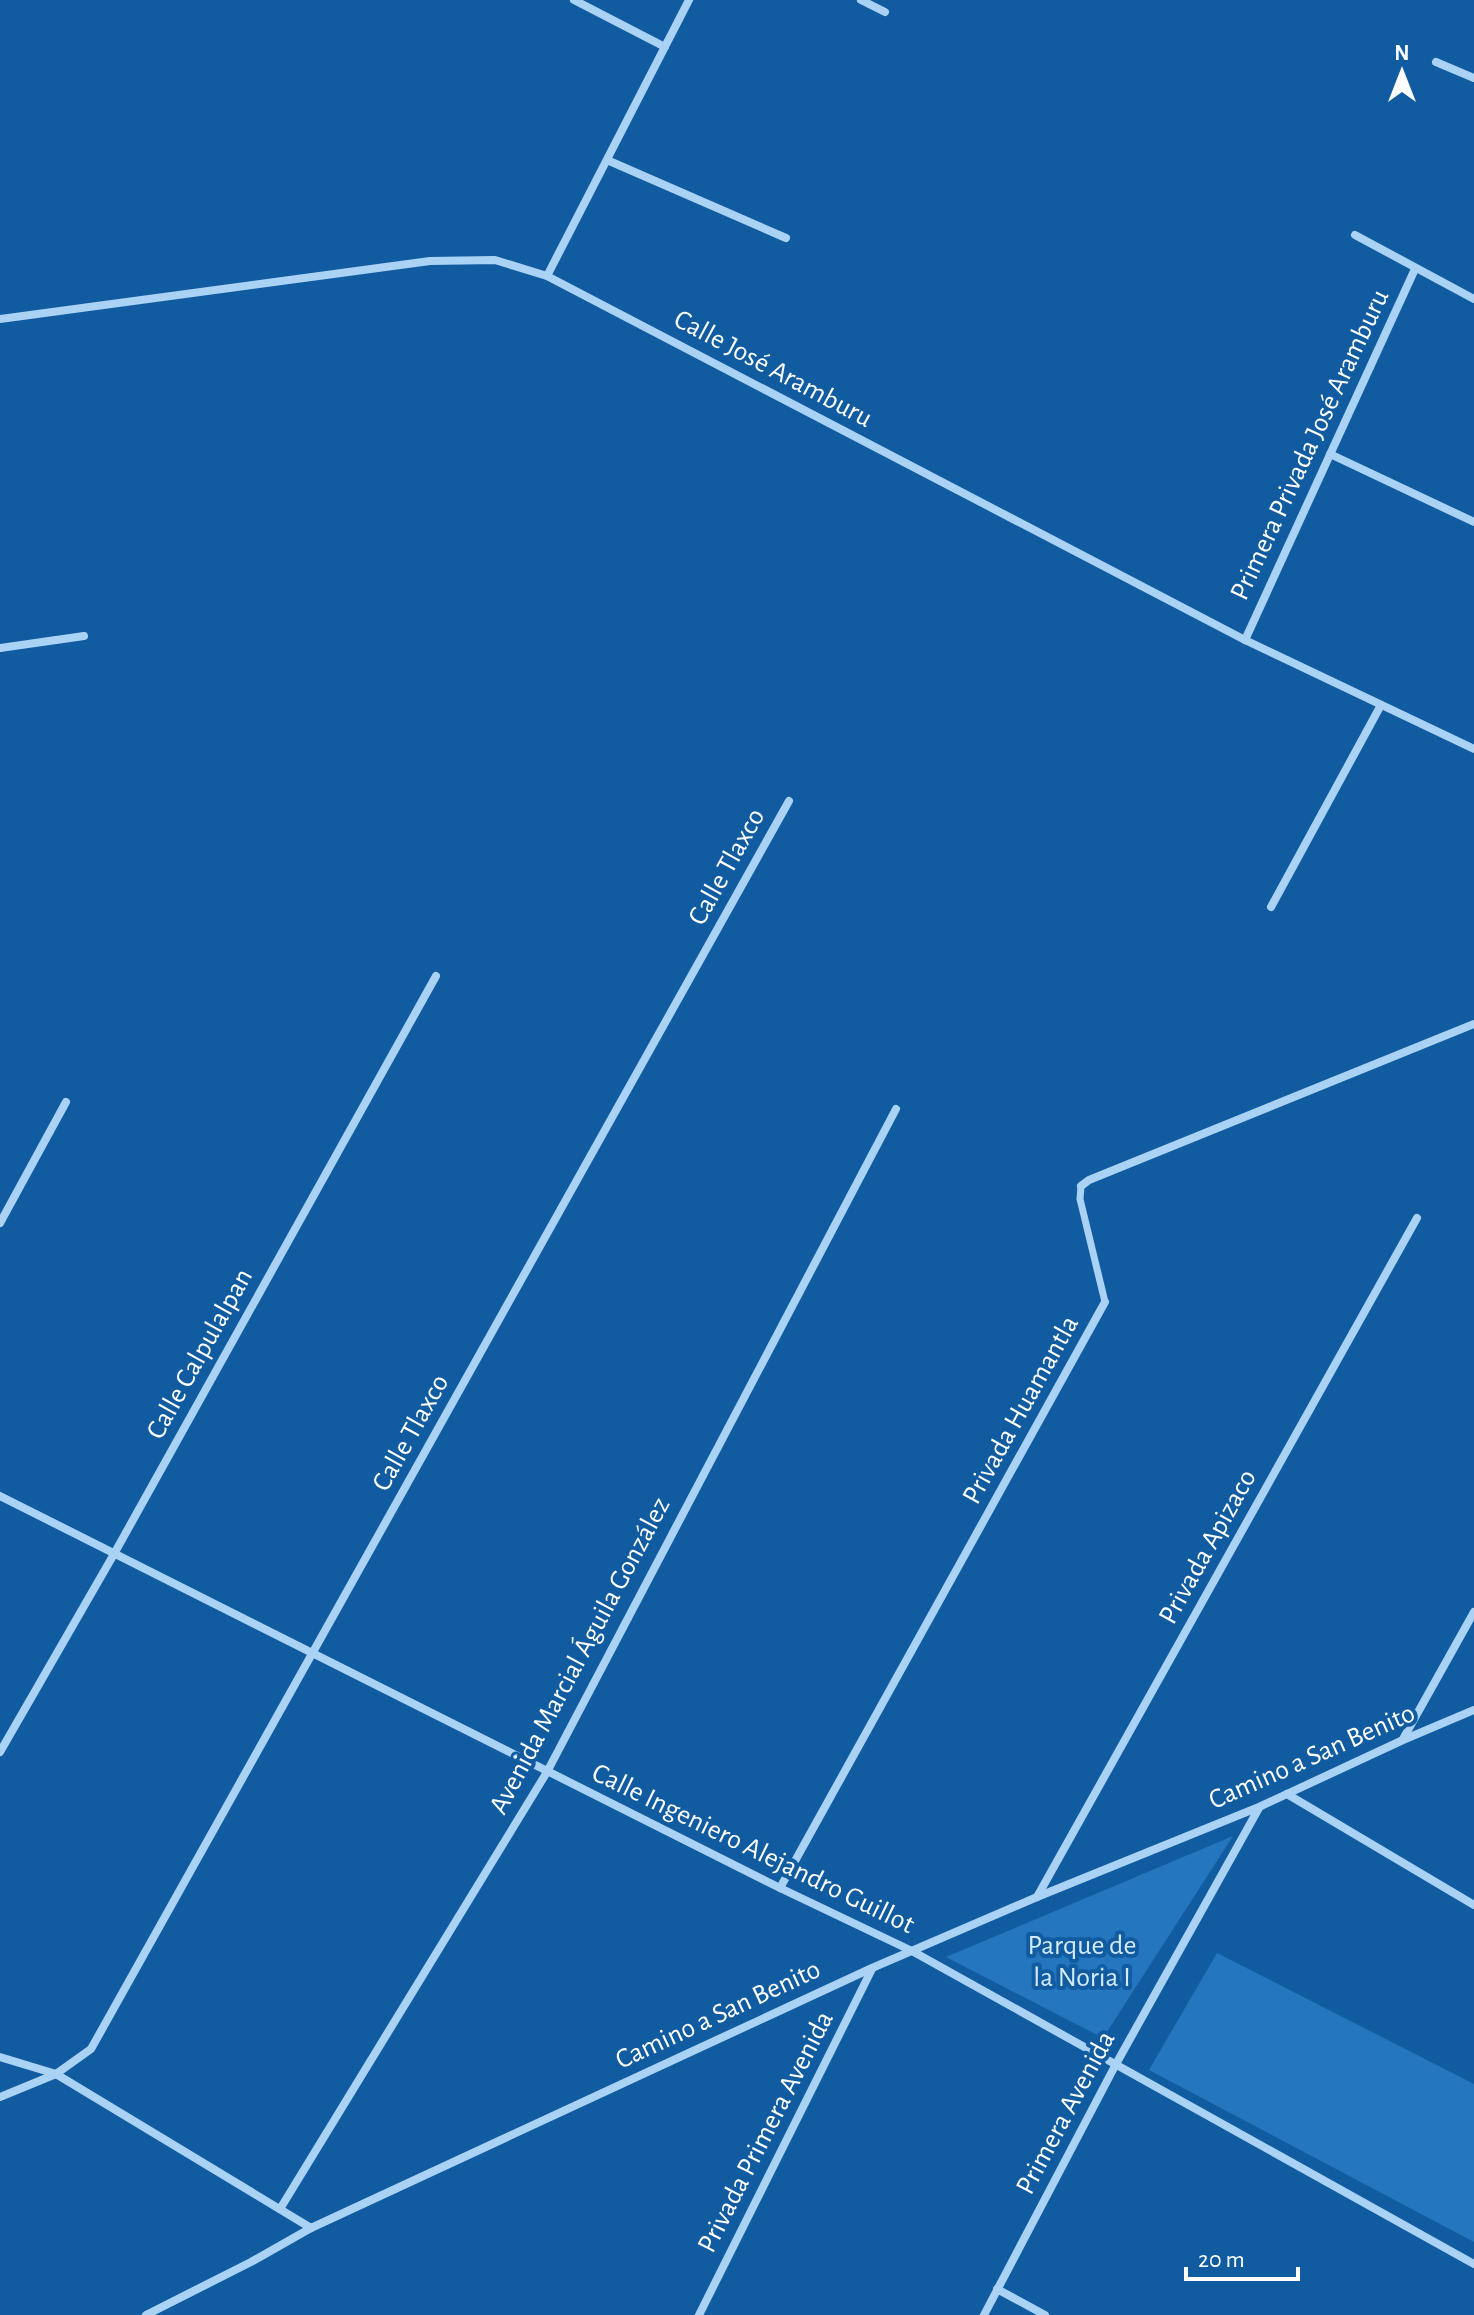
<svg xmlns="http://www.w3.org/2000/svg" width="1474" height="2315" font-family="'Alegreya Sans',sans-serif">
<rect width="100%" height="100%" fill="#115ca1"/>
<g fill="#2476bf">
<path d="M1233 1836 1103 2038 946 1957Z"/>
<path d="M1217 1953 1474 2084V2242L1149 2070Z"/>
</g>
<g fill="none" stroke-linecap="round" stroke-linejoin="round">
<path stroke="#aad2f5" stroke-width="7" d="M1081 1186 1080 1199 1105 1302"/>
<g stroke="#aad2f5" stroke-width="8">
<path d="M574 0 665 47"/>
<path d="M861 0 885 12"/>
<path d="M1436 62 1474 78"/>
<path d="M607 160 786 238"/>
<path d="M1355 235 1474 299"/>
<path d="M547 276 689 0"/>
<path d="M0 319 430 261 495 260 547 276 1245 640 1474 749"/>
<path d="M1330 454 1474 522"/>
<path d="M1245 640 1415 269"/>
<path d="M0 648 84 636"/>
<path d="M1271 907 1381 705"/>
<path d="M1081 1186 1089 1180 1474 1024"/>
<path d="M0 1223 66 1102"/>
<path d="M0 1496 780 1888 912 1951 1474 2264"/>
<path d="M1403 1739 1474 1612"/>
<path d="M0 1752 114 1554 436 976"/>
<path d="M1287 1794 1474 1905"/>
<path d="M780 1888 1105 1302"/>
<path d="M1037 1897 1417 1218"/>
<path d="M0 2057 56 2074 311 2228"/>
<path d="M0 2097 56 2074 91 2049 789 801"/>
<path d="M280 2209 547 1772 896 1109"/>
<path d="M997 2289 1045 2315"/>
<path d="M146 2315 251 2262 311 2228 872 1968 1037 1897 1259 1807 1403 1740 1474 1710"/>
<path d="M699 2315 872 1969"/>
<path d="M984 2315 1116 2064 1259 1808"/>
</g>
</g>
<g text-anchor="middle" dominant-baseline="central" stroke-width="8" stroke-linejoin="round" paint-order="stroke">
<g font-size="28" fill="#fff" stroke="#115ca1">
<text transform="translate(773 369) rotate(28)">Calle José Aramburu</text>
<text transform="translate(1310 445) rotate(-65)">Primera Privada José Aramburu</text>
<text transform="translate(727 867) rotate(-61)">Calle Tlaxco</text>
<text transform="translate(200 1354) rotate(-61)">Calle Calpulalpan</text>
<text transform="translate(1021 1410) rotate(-61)">Privada Huamantla</text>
<text transform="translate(411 1433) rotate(-61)">Calle Tlaxco</text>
<text transform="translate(1208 1547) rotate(-61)">Privada Apizaco</text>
<text transform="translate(580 1656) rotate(-62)">Avenida Marcial Águila González</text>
<text transform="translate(1312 1757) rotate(-24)">Camino a San Benito</text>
<text transform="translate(753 1849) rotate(26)">Calle Ingeniero Alejandro Guillot</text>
<text transform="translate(718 2015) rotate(-25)">Camino a San Benito</text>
<text transform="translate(1066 2113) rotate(-62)">Primera Avenida</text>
<text transform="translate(766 2132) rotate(-63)">Privada Primera Avenida</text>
</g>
<g font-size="28" fill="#d3eafe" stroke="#115ca1">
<text x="1082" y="1946">Parque de<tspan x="1082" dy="32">la Noria I</tspan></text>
</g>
</g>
<g transform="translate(1402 72)" stroke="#115ca1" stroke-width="6" paint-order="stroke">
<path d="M0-6L14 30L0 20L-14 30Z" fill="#ffffff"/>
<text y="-12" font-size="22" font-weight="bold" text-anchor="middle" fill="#ffffff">N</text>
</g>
<path d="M1186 2267v12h112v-12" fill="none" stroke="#ffffff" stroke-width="4"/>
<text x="1198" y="2267" font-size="24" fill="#ffffff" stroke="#115ca1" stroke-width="6" paint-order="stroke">20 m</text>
</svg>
